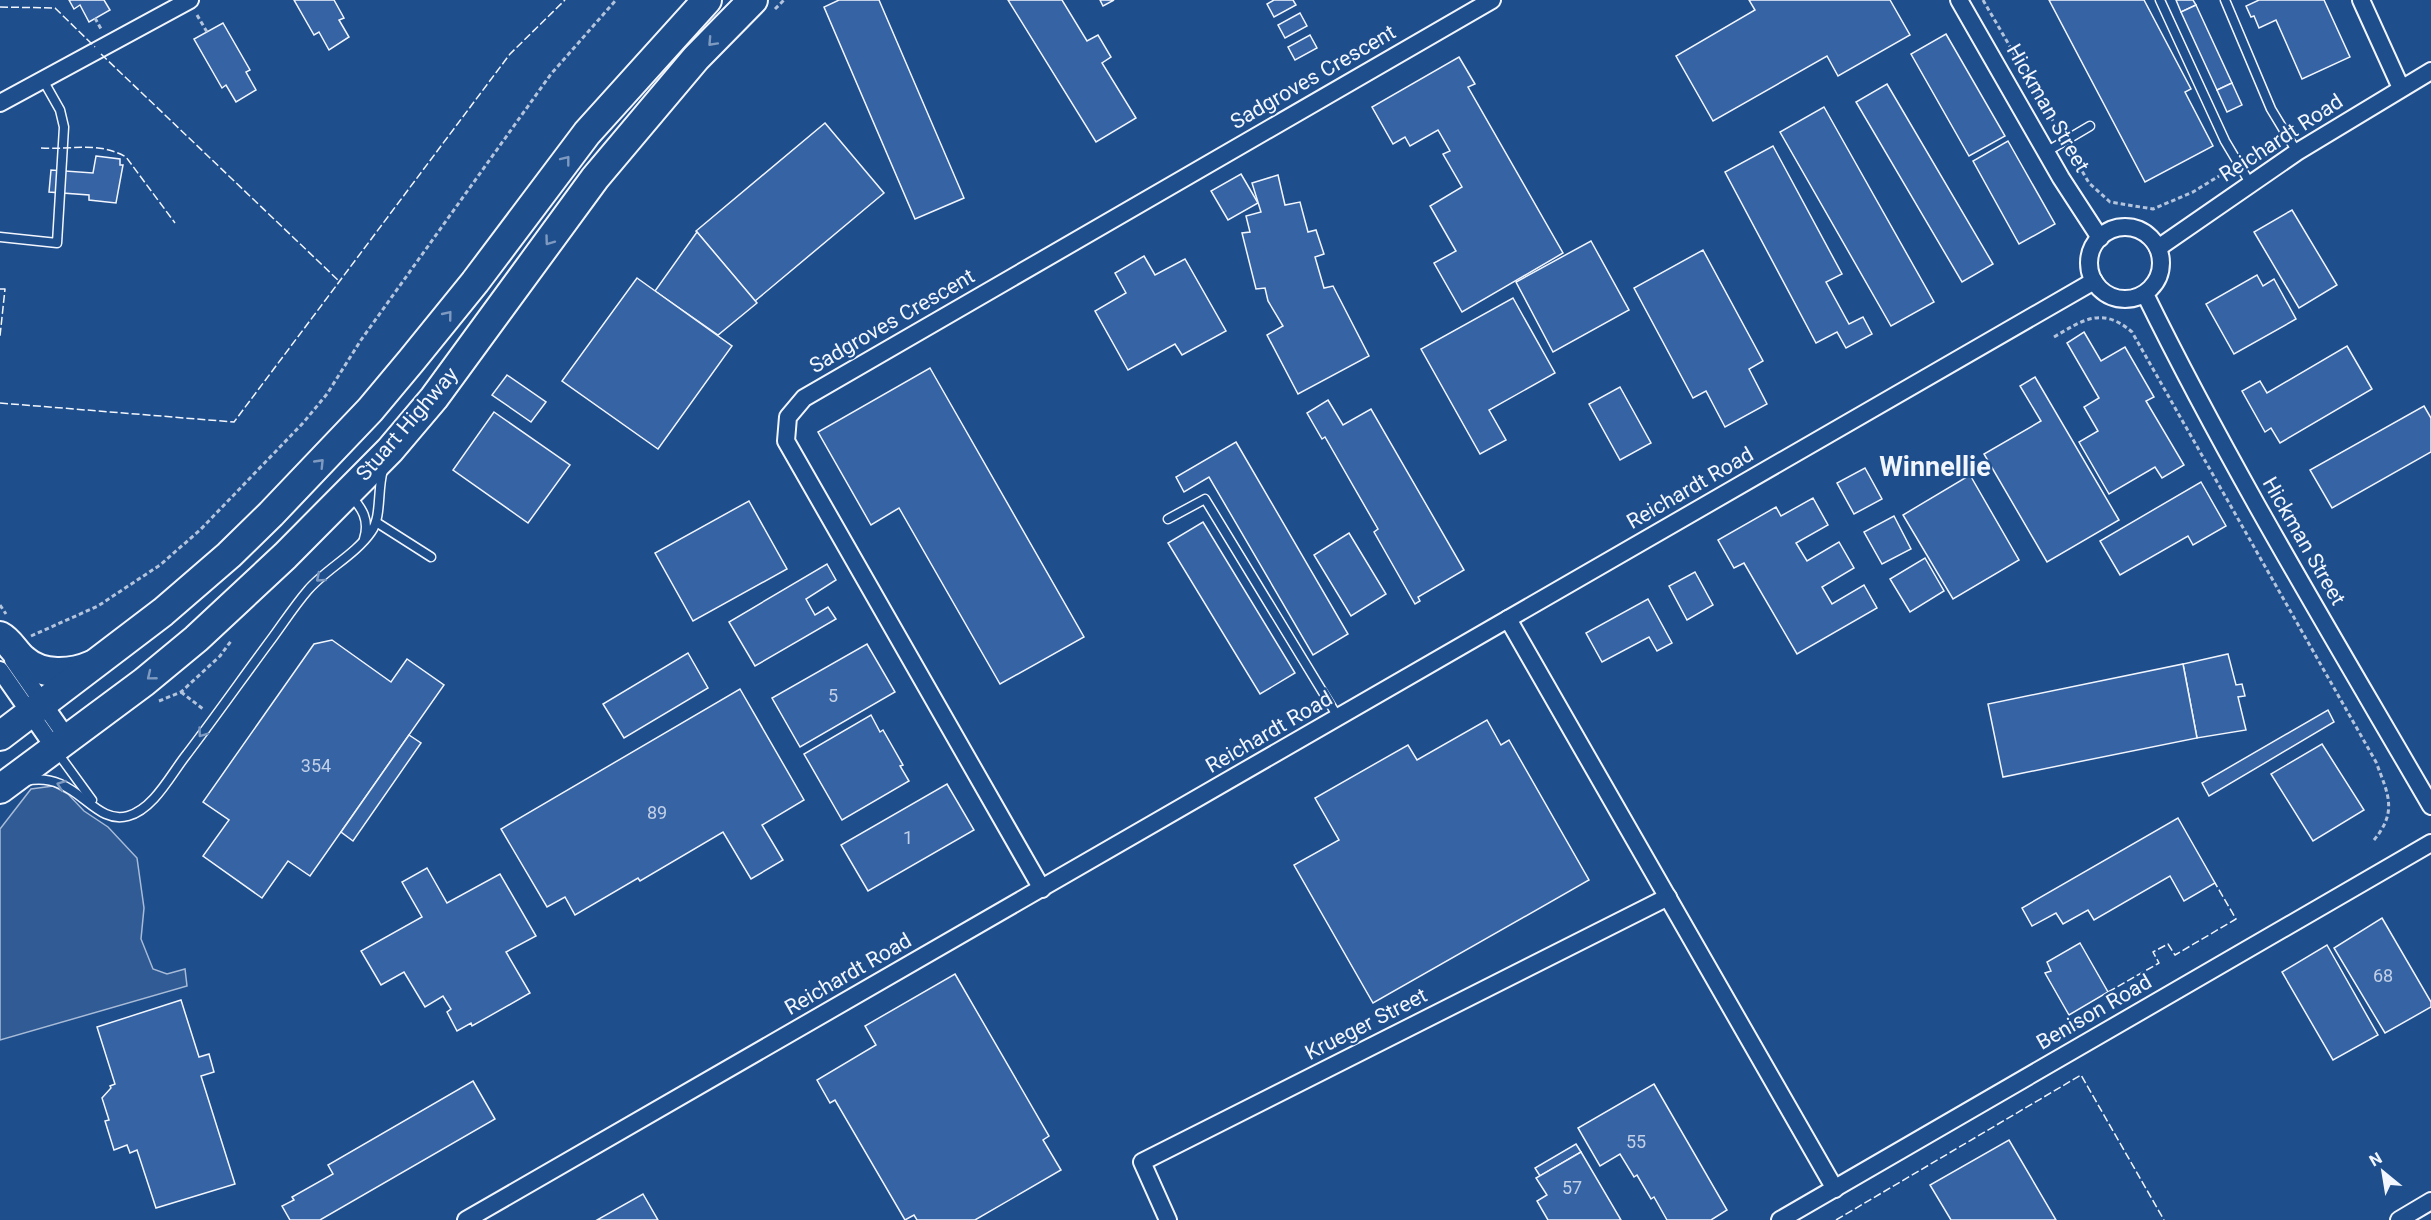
<svg xmlns="http://www.w3.org/2000/svg" width="2431" height="1220" font-family="Roboto,sans-serif">
<rect width="100%" height="100%" fill="#1f4e8c"/>
<path fill="#305b95" stroke="#a8bbd7" stroke-width="1.5" d="M53 786 68 794 84 811 108 827 137 858 144 908 141 939 153 969 167 974 185 969 187 986 0 1040V829L31 789Z"/>
<g fill="#3563a3" stroke="#f2f6ff" stroke-width="1.5">
<path d="M69 0H104L110 10 89 22 80 5 74 9Z"/>
<path d="M294 0H334L344 18 339 20 349 37 329 50 319 32 314 35Z"/>
<path d="M839 0H879L964 198 915 219 824 7Z"/>
<path d="M1008 0H1062L1087 41 1098 35 1111 57 1102 63 1136 118 1096 142Z"/>
<path d="M1100 0H1114L1103 6Z"/>
<path d="M1274 0H1293L1296 5 1274 17 1267 4Z"/>
<path d="M1749 0H1890L1910 35 1838 76 1827 56 1713 121 1676 56 1755 10Z"/>
<path d="M2049 0H2144L2191 89 2185 92 2213 146 2145 182Z"/>
<path d="M2176 0H2193L2196 5 2181 12Z"/>
<path d="M2259 0H2324L2350 57 2302 79 2276 20 2259 28 2254 16 2251 17 2246 6Z"/>
<path d="M2196 5 2232 83 2217 90 2181 12Z"/>
<path d="M1300 13 1307 26 1285 38 1278 25Z"/>
<path d="M223 23 250 70 246 72 256 90 236 102 226 85 222 88 194 39Z"/>
<path d="M1946 34 2005 136 1969 156 1911 54Z"/>
<path d="M1310 35 1317 48 1295 60 1288 47Z"/>
<path d="M1459 57 1475 84 1468 87 1563 253 1462 312 1434 263 1456 251 1430 206 1462 187 1443 154 1450 151 1438 130 1410 146 1405 137 1393 144 1372 107Z"/>
<path d="M2232 83 2242 105 2227 112 2217 90Z"/>
<path d="M1887 84 1993 264 1962 282 1856 102Z"/>
<path d="M1824 107 1934 302 1891 326 1780 132Z"/>
<path d="M825 123 884 193 755 301 696 231Z"/>
<path d="M2008 141 2055 224 2019 244 1973 161Z"/>
<path d="M1773 146 1842 274 1826 282 1849 324 1863 317 1872 334 1846 348 1837 332 1816 343 1725 172Z"/>
<path d="M96 156 120 159V165H123L116 203 89 200V195L49 192 51 170 93 173Z"/>
<path d="M1241 174 1258 203 1228 220 1211 191Z"/>
<path d="M1278 175 1285 205 1300 202 1308 232 1316 230 1324 254 1315 257 1324 288 1333 286 1369 356 1298 394 1267 335 1283 326 1268 301 1265 288 1256 289 1242 233 1250 232 1246 216 1261 212 1252 183Z"/>
<path d="M2292 210 2337 285 2299 308 2254 232Z"/>
<path d="M697 232 757 303 718 335 655 291Z"/>
<path d="M1591 241 1629 310 1553 352 1516 282Z"/>
<path d="M1703 250 1763 361 1749 369 1767 404 1725 427 1706 391 1693 398 1634 288Z"/>
<path d="M1144 256 1155 275 1185 259 1226 331 1182 355 1175 344 1128 370 1095 311 1126 293 1115 273Z"/>
<path d="M2257 275 2263 286 2274 279 2296 319 2234 354 2206 304Z"/>
<path d="M637 278 732 346 658 449 562 381Z"/>
<path d="M1513 298 1555 373 1489 410 1506 440 1480 454 1421 349Z"/>
<path d="M2084 332 2101 361 2125 347 2154 397 2146 401 2184 465 2162 478 2155 467 2109 494 2079 442 2098 431 2084 407 2099 398 2067 343Z"/>
<path d="M2347 346 2372 389 2280 443 2271 428 2265 432 2242 391 2260 381 2267 393Z"/>
<path d="M930 368 1084 637 1000 684 899 508 871 525 818 432Z"/>
<path d="M507 375 546 402 531 422 492 395Z"/>
<path d="M2035 377 2119 520 2047 562 1984 454 2041 421 2020 386Z"/>
<path d="M1620 387 1651 443 1620 460 1589 404Z"/>
<path d="M1328 400 1343 425 1371 409 1464 570 1418 597 1420 601 1415 604 1374 532 1378 529 1325 437 1322 439 1307 413Z"/>
<path d="M2424 406 2431 418V452L2332 508 2310 470Z"/>
<path d="M494 412 570 465 528 523 453 470Z"/>
<path d="M1236 442 1348 634 1313 655 1209 477 1184 492 1176 477Z"/>
<path d="M1865 468 1882 499 1854 514 1837 483Z"/>
<path d="M1970 475 2019 560 1953 599 1903 515Z"/>
<path d="M2201 482 2226 526 2193 545 2188 536 2120 575 2100 541Z"/>
<path d="M1813 498 1828 525 1796 543 1807 561 1839 542 1854 568 1822 587 1832 604 1864 585 1877 608 1797 654 1744 563 1734 568 1718 540 1776 507 1781 516Z"/>
<path d="M749 501 787 569 693 621 655 553Z"/>
<path d="M1894 516 1911 549 1882 564 1864 532Z"/>
<path d="M1203 522 1295 673 1260 694 1168 543Z"/>
<path d="M1349 533 1386 594 1351 616 1314 555Z"/>
<path d="M1925 558 1944 591 1910 612 1890 579Z"/>
<path d="M827 564 836 580 806 599 815 615 828 607 836 619 755 666 729 622Z"/>
<path d="M1695 572 1713 605 1687 620 1669 586Z"/>
<path d="M1648 599 1672 643 1657 651 1649 637 1602 662 1586 633Z"/>
<path d="M332 640 391 682 407 659 444 685 310 876 288 861 262 898 203 856 229 820 203 802 314 644Z"/>
<path d="M867 644 895 692 800 747 772 698Z"/>
<path d="M688 653 708 688 624 738 603 704Z"/>
<path d="M2228 654 2236 685 2242 684 2245 696 2238 697 2246 730 2197 738 2183 664Z"/>
<path d="M2183 664 2197 738 2003 777 1988 704Z"/>
<path d="M740 689 804 800 762 825 783 860 751 879 723 832 640 881 638 878 575 915 565 897 547 907 501 829Z"/>
<path d="M2328 710 2334 722 2209 796 2202 783Z"/>
<path d="M871 715 880 732 883 730 903 765 900 766 909 781 842 820 804 754Z"/>
<path d="M1487 720 1501 745 1509 740 1589 880 1373 1003 1294 865 1339 840 1315 798 1408 745 1417 760Z"/>
<path d="M409 735 421 743 353 841 341 832Z"/>
<path d="M2322 744 2364 810 2313 841 2271 774Z"/>
<path d="M947 784 974 830 868 891 841 845Z"/>
<path d="M2178 818 2215 883 2184 901 2170 876 2094 920 2088 910 2063 924 2056 913 2032 926 2022 908Z"/>
<path d="M427 868 447 903 500 874 536 936 506 952 530 993 472 1026 471 1023 457 1031 447 1012 451 1009 443 996 425 1007 404 972 381 985 361 951 422 917 402 882Z"/>
<path d="M2382 918 2431 1002V1007L2385 1033 2334 948Z"/>
<path d="M2080 943 2108 992 2069 1015 2045 973 2051 971 2047 962Z"/>
<path d="M2327 945 2378 1035 2333 1060 2282 972Z"/>
<path d="M955 974 1049 1136 1043 1140 1061 1170 975 1220H917L914 1215 905 1220 835 1100 830 1103 817 1080 876 1045 865 1026Z"/>
<path d="M181 1000 199 1057 209 1054 214 1072 201 1076 235 1184 156 1208 137 1150 130 1153 127 1145 114 1150 105 1121 109 1120 102 1098 111 1088 110 1086 115 1084 97 1027Z"/>
<path d="M473 1081 495 1119 320 1220H290L282 1206 294 1200 292 1197 333 1174 328 1165Z"/>
<path d="M1654 1084 1727 1210 1711 1220H1667L1654 1197 1651 1199 1637 1175 1634 1177 1620 1154 1600 1166 1578 1128Z"/>
<path d="M2009 1140 2056 1220H1951L1930 1185Z"/>
<path d="M1576 1144 1581 1152 1540 1176 1535 1168Z"/>
<path d="M1581 1152 1621 1220H1548L1537 1201 1547 1195 1536 1178Z"/>
<path d="M643 1194 658 1220H597Z"/>
</g>
<g fill="none" stroke-linecap="round" stroke-linejoin="round">
<defs>
<g id="service">
<path d="M2160 0 2225 141 2250 183"/>
<path d="M2225 0 2271 109 2297 152"/>
<path d="M2046 152 2090 126"/>
<path d="M0 237 57 243 64 127 60 110 43 80"/>
<path d="M350 495C362 508 370 520 364 539"/>
<path d="M1168 519 1205 499 1338 717"/>
<path d="M376 522 431 557"/>
<path d="M57 752 92 800"/>
<path d="M26 781C77 770 92 826 128 816 154 809 171 774 187 754 216 716 244 676 273 637 284 622 295 605 308 590 326 569 355 555 371 532 382 517 377 490 383 470"/>
</g>
<g id="minor">
<path d="M1959 0 2061 178 2100 238"/>
<path d="M2361 0 2401 88"/>
<path d="M0 103 190 0"/>
<circle cx="2125" cy="263" r="36"/>
<path d="M2158 248 2297 152 2431 71"/>
<path d="M2145 294C2231 469 2333 637 2431 806"/>
<path d="M1508 619 1835 1189"/>
<path d="M13 660 68 739"/>
<path d="M0 670 55 749"/>
<path d="M1042 889 786 441 788 417 804 398 1492 0"/>
<path d="M466 1220 2094 281"/>
<path d="M1168 1220 1142 1162 1668 897"/>
<path d="M1780 1220 2431 843"/>
<path d="M2399 1220 2431 1201"/>
</g>
<g id="trunk">
<path d="M0 636C10 641 15 653 24 660 41 676 72 674 92 665"/>
<path d="M0 736 163 612 229 555 271 514 370 410 411 361 475 282 587 133 707 0"/>
<path d="M0 789 144 682 196 639 285 556 390 450 434 398 595 178 696 58 753 0"/>
</g>
</defs>
<use href="#service" stroke="#f2f6ff" stroke-width="11"/>
<use href="#minor" stroke="#f2f6ff" stroke-width="20"/>
<use href="#trunk" stroke="#f2f6ff" stroke-width="32"/>
<g stroke="#b3c4dc" stroke-width="3" stroke-dasharray="4.5 3" stroke-linecap="butt">
<path d="M1983 0 2059 131"/>
<path d="M775 9 784 0"/>
<path d="M197 15 207 32"/>
<path d="M95 18 101 29"/>
<path d="M2071 152 2089 183 2110 202 2153 209 2193 192 2219 176"/>
<path d="M2054 337C2083 320 2102 306 2132 332L2376 762C2388 794 2398 811 2374 840"/>
<path d="M0 605 6 614"/>
<path d="M31 636 98 606 160 565 200 530 303 423 327 394 361 340 551 74 616 0"/>
<path d="M181 692 203 709"/>
<path d="M159 701 181 692 220 656 231 641"/>
</g>
<use href="#service" stroke="#1f4e8c" stroke-width="8"/>
<use href="#minor" stroke="#1f4e8c" stroke-width="16"/>
<use href="#trunk" stroke="#1f4e8c" stroke-width="28"/>
<g stroke="#f2f6ff" stroke-width="1.5" stroke-dasharray="8 3" stroke-linecap="butt">
<path d="M0 7 55 8 95 47"/>
<path d="M101 54 339 281"/>
<path d="M41 148C72 150 98 141 126 157L175 223"/>
<path d="M0 289H5L0 336"/>
<path d="M0 403 234 422 510 54 565 0"/>
<path d="M2108 992 2159 963 2153 952 2168 944 2175 955 2236 919 2215 883"/>
<path d="M1836 1220 2081 1075 2164 1220"/>
</g>
</g>
<defs><path id="oneway-chevron" d="M-2-3.5L2.5 0L-2 3.5" fill="none" stroke-width="1.6" stroke-linecap="round" stroke-linejoin="round" transform="scale(1.5)"/></defs>
<g stroke="#7e9ac0">
<use href="#oneway-chevron" transform="translate(712 42) rotate(133)"/>
<use href="#oneway-chevron" transform="translate(566 160) rotate(-52)"/>
<use href="#oneway-chevron" transform="translate(549 241) rotate(126)"/>
<use href="#oneway-chevron" transform="translate(448 315) rotate(-51)"/>
<use href="#oneway-chevron" transform="translate(320 463) rotate(-46)"/>
<use href="#oneway-chevron" transform="translate(320 578) rotate(139)"/>
<use href="#oneway-chevron" transform="translate(151 676) rotate(141)"/>
<use href="#oneway-chevron" transform="translate(202 733) rotate(126)"/>
<use href="#oneway-chevron" transform="translate(61 785) rotate(-160)"/>
</g>
<g text-anchor="middle" dominant-baseline="central" stroke-width="4.5" stroke-linejoin="round" paint-order="stroke">
<g font-size="18" fill="#c3d1e8">
<text x="833" y="695">5</text>
<text x="316" y="765">354</text>
<text x="657" y="812">89</text>
<text x="908" y="837">1</text>
<text x="2383" y="975">68</text>
<text x="1636" y="1141">55</text>
<text x="1572" y="1187">57</text>
</g>
<g font-size="21" fill="#f2f6ff" stroke="#1f4e8c">
<text transform="translate(1313 77) rotate(-30)">Sadgroves Crescent</text>
<text transform="translate(2048 108) rotate(60)">Hickman Street</text>
<text transform="translate(2281 138) rotate(-33)">Reichardt Road</text>
<text transform="translate(892 321) rotate(-30)">Sadgroves Crescent</text>
<text transform="translate(407 424) rotate(-49)">Stuart Highway</text>
<text transform="translate(1690 488) rotate(-30)">Reichardt Road</text>
<text transform="translate(2304 541) rotate(60)">Hickman Street</text>
<text transform="translate(1269 732) rotate(-30)">Reichardt Road</text>
<text transform="translate(848 974) rotate(-30)">Reichardt Road</text>
<text transform="translate(2094 1012) rotate(-30)">Benison Road</text>
<text transform="translate(1366 1024) rotate(-27)">Krueger Street</text>
</g>
<g font-size="27" font-weight="bold" fill="#f2f6ff" stroke="#1f4e8c">
<text x="1935" y="467">Winnellie</text>
</g>
</g>
<g transform="translate(2383 1172) rotate(330)" stroke="#1f4e8c" stroke-width="4.5" paint-order="stroke">
<path d="M0-4.5L10 22L0 15L-10 22Z" fill="#f2f6ff"/>
<text y="-9" font-size="16" font-weight="bold" text-anchor="middle" fill="#f2f6ff">N</text>
</g>
</svg>
